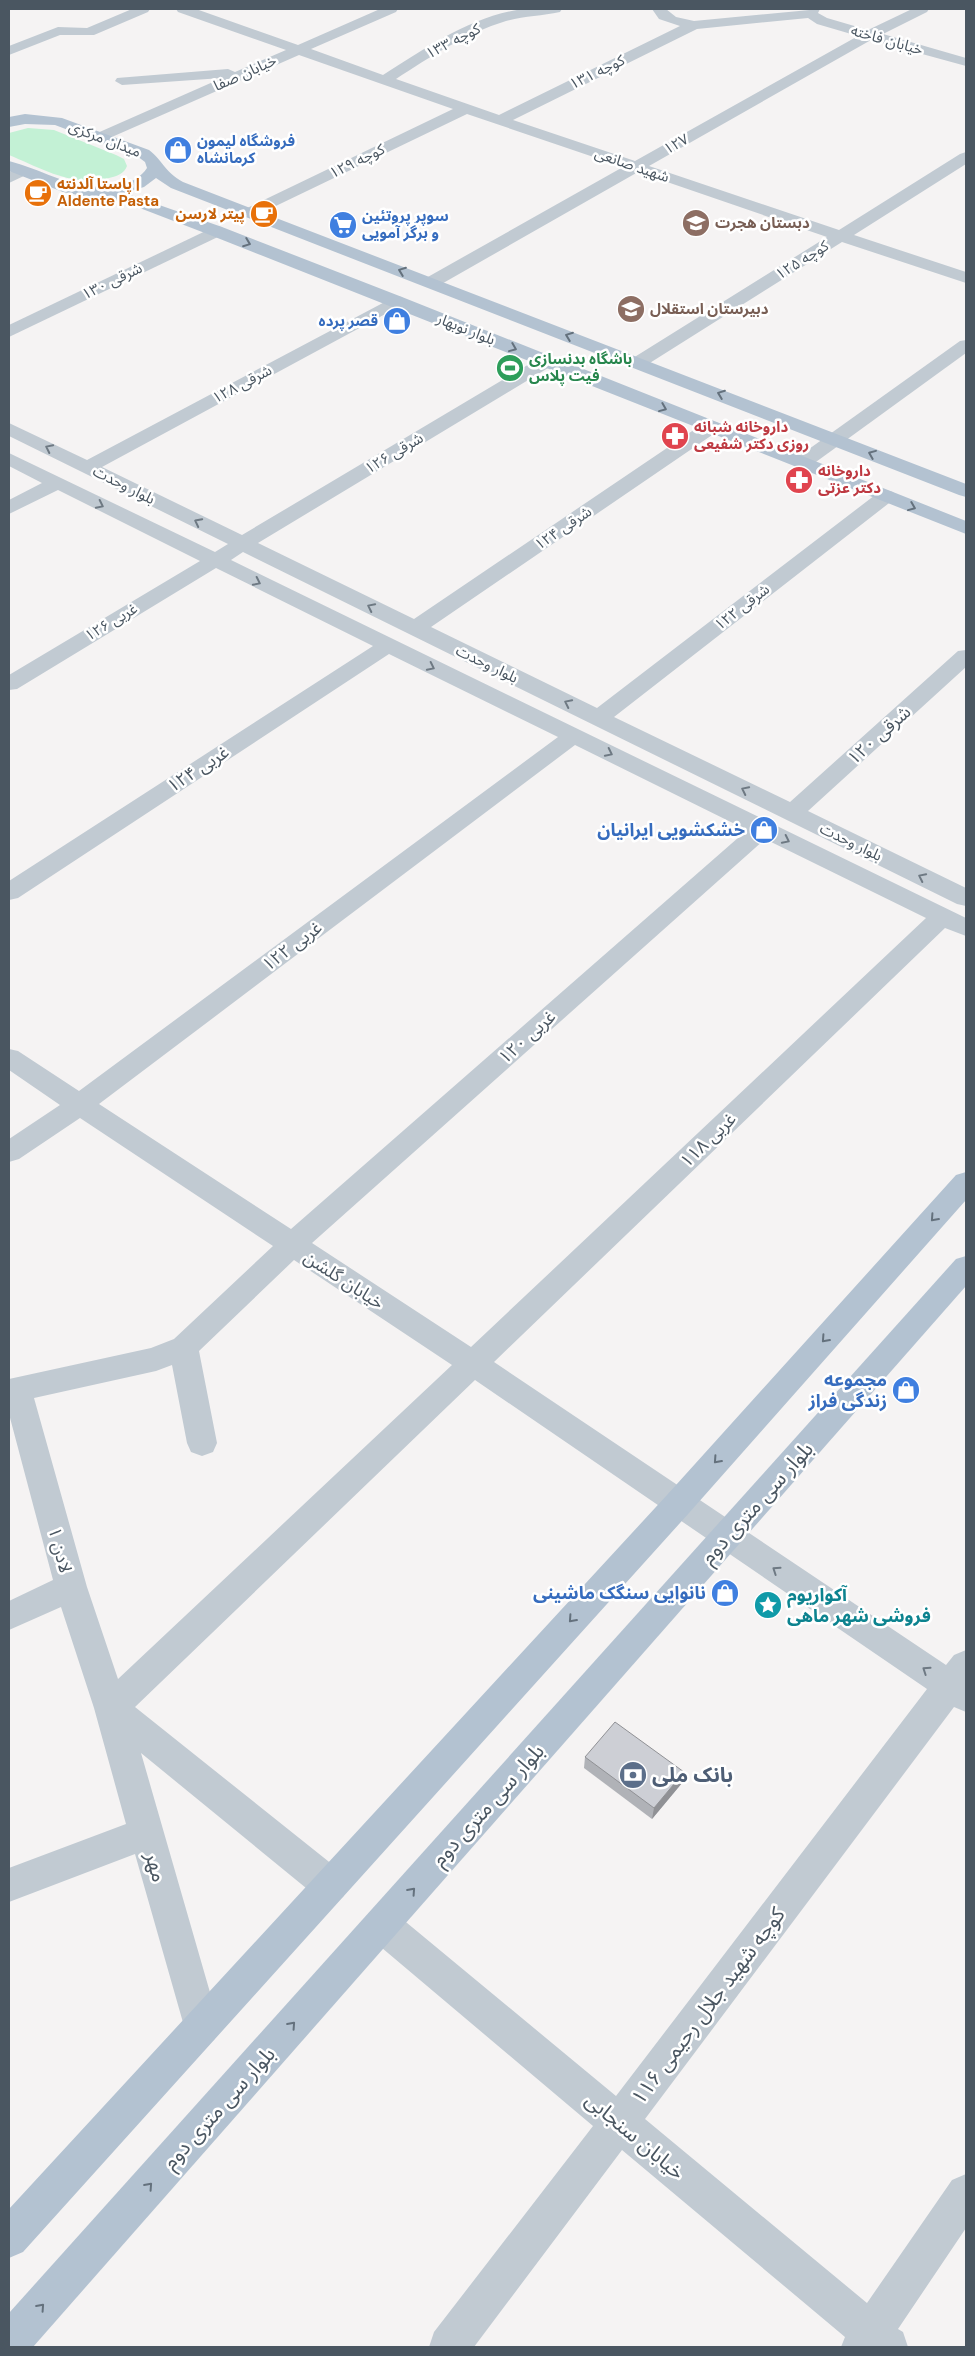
<svg xmlns="http://www.w3.org/2000/svg" width="975" height="2356" font-family="'DM Sans','Noto Sans Arabic',sans-serif">
<rect width="100%" height="100%" fill="#f5f3f3"/>
<path fill="#c3f1d5" d="M28 128 54 130 116 155 124 159 127 166C124 174 117 176 109 178 73 188 41 168 9 155V133Z"/>
<g fill="none" stroke-linecap="round" stroke-linejoin="round">
<g fill="#c1cad2" fill-rule="evenodd">
<path d="M132 9H150L148 12 94 35H60L9 55V46L58 27 87 28Z"/>
<path d="M176 9H196L298 45 380 9H398L396 12 311 49 383 75C426 48 471 16 523 9 535 7 549 9 562 9L560 12C542 16 524 16 506 21 466 33 430 57 396 79L499 115 680 26 659 19 652 9H666L676 17 694 21 820 9 818 13 827 18 868 30 912 9H929L927 12 883 34 966 58V66L871 40 649 166 839 230 960 154 966 152V164L854 235 966 272V283L842 242 645 366H633L630 362 633 358 827 237 638 172 438 286H426L423 282 426 278 623 167 467 114 255 216H243L241 213 243 210 453 109 299 55 105 140H95L92 137 95 134 222 78 122 85 115 81 117 78 228 69 235 72 286 50 178 12ZM808 18 817 24 858 36 635 161 513 120 697 29Z"/>
<path d="M22 166 28 168 30 171 28 174 9 183V172Z"/>
<path d="M216 226 222 227 224 231 222 235 9 337V325Z"/>
<path d="M396 296 402 297 405 301 402 305 102 467 242 535 541 357H553L556 361 553 365 258 543 414 619 704 423 711 421 718 423 720 427 718 431 431 627 597 708 879 492 886 490 893 492 896 496 893 500 614 717 790 802 958 651 966 650V667L808 811 966 888V906L957 904 243 552 231 560 966 918V936L945 928 494 1362 946 1665 954 1655 966 1650V1712L954 1707 645 2119 867 2303 952 2180 966 2174V2228L898 2329 903 2332 908 2347H841L845 2337 622 2150 474 2347H429L434 2332 593 2126 369 1937 364 1925 369 1913 382 1907 395 1913 616 2096 927 1689 475 1380 135 1707 343 1873 348 1885 343 1897 330 1902 317 1897 141 1753 220 2027 214 2040 201 2046 188 2040 135 1854 9 1902V1868L126 1824 94 1708 61 1607 9 1630V1601L53 1580 9 1414V1379L151 1348 174 1339 273 1246 80 1118 19 1159 9 1162V1139L60 1105 9 1070V1049L18 1051 79 1091 558 737 389 654 18 898 9 900V881L373 646 216 568 17 689 9 690V675L200 561 58 490 9 514V500L42 483 9 466V453L215 552 228 544 9 436V423L87 460ZM575 745 747 830 291 1229 99 1104ZM765 839 926 918 471 1347 312 1243ZM294 1260 452 1365 118 1679 87 1587 34 1398 156 1371 172 1365 187 1443 191 1452 202 1456 213 1452 217 1443 199 1351Z"/>
<path d="M966 340V353L809 467 802 469 795 467 792 463 795 459 960 341Z"/>
</g>
<g fill="#b3c2d1" fill-rule="evenodd">
<path d="M25 114 62 118 149 150C163 161 164 171 183 182L966 484V497L959 495 171 188 156 178 144 187 125 193 222 227 402 297 966 521V534L210 235 132 205 102 197 83 196 63 192 9 171V161C48 171 79 195 122 184 132 182 141 177 147 168L145 162 137 156 55 125 25 124 9 127V117Z"/>
<path d="M966 1172V1200L689 1513 23 2252 9 2258V2209L667 1495 956 1175Z"/>
<path d="M966 1256V1286L33 2347H9V2313L956 1259Z"/>
</g>
</g>
<path fill="#b0b2b7" d="M585 1757 684 1772 682 1783 652 1819 584 1768Z"/>
<path fill="#909195" d="M684 1772 682 1783 652 1819 654 1808Z"/>
<path fill="#cdcfd5" stroke="#909195" d="M615 1722 684 1772 654 1808 585 1757Z"/>
<defs><path id="oneway-chevron" d="M-2-3.5L2.5 0L-2 3.5" fill="none" stroke-width="1.6" stroke-linecap="round" stroke-linejoin="round" transform="scale(1.25)"/></defs>
<g stroke="#64717d">
<use href="#oneway-chevron" transform="translate(247 243) rotate(21)"/>
<use href="#oneway-chevron" transform="translate(402 271) rotate(-159)"/>
<use href="#oneway-chevron" transform="translate(569 336) rotate(-159)"/>
<use href="#oneway-chevron" transform="translate(513 348) rotate(22)"/>
<use href="#oneway-chevron" transform="translate(721 394) rotate(-159)"/>
<use href="#oneway-chevron" transform="translate(663 408) rotate(22)"/>
<use href="#oneway-chevron" transform="translate(872 454) rotate(-158)"/>
<use href="#oneway-chevron" transform="translate(912 507) rotate(22)"/>
<use href="#oneway-chevron" transform="translate(934 1218) rotate(132)"/>
<use href="#oneway-chevron" transform="translate(825 1339) rotate(132)"/>
<use href="#oneway-chevron" transform="translate(717 1460) rotate(132)"/>
<use href="#oneway-chevron" transform="translate(572 1619) rotate(132)"/>
<use href="#oneway-chevron" transform="translate(412 1891) rotate(-48)"/>
<use href="#oneway-chevron" transform="translate(292 2025) rotate(-48)"/>
<use href="#oneway-chevron" transform="translate(149 2186) rotate(-48)"/>
<use href="#oneway-chevron" transform="translate(41 2307) rotate(-48)"/>
</g>
<g stroke="#6e7983">
<use href="#oneway-chevron" transform="translate(49 448) rotate(-154)"/>
<use href="#oneway-chevron" transform="translate(100 505) rotate(26)"/>
<use href="#oneway-chevron" transform="translate(198 522) rotate(-153)"/>
<use href="#oneway-chevron" transform="translate(257 582) rotate(26)"/>
<use href="#oneway-chevron" transform="translate(371 607) rotate(-154)"/>
<use href="#oneway-chevron" transform="translate(431 667) rotate(26)"/>
<use href="#oneway-chevron" transform="translate(568 703) rotate(-154)"/>
<use href="#oneway-chevron" transform="translate(609 753) rotate(26)"/>
<use href="#oneway-chevron" transform="translate(745 790) rotate(-154)"/>
<use href="#oneway-chevron" transform="translate(786 840) rotate(26)"/>
<use href="#oneway-chevron" transform="translate(922 877) rotate(-154)"/>
<use href="#oneway-chevron" transform="translate(776 1570) rotate(-146)"/>
<use href="#oneway-chevron" transform="translate(926 1670) rotate(-146)"/>
</g>
<defs>
<symbol id="shop-disc" viewBox="-11 -11 22 22"><circle r="9.5" fill="#3f7fe0" stroke="#fff"/><path d="M-5-2.5h2.3a2.7 3.5 0 0 1 5.4 0H5L5.5 6h-11ZM-1.5-2.5h3a1.5 2.3 0 0 0-3 0Z" fill="#fff"/></symbol>
<symbol id="cafe-disc" viewBox="-11 -11 22 22"><circle r="9.5" fill="#e8710a" stroke="#fff"/><path d="M-5.5-4.5H6V0H3Q3 3.5 0 3.5H-2.5Q-5.5 3.5-5.5 0ZM3-3.2v2h1.7v-2ZM-6 4.5H4V6H-6Z" fill="#fff"/></symbol>
<symbol id="school-disc" viewBox="-11 -11 22 22"><circle r="9.5" fill="#8d6e63" stroke="#fff"/><path d="M0-5L7-2L0 1L-7-2ZM-4 1L0 2.5L4 1V4Q0 6-4 4Z" fill="#fff"/></symbol>
<symbol id="supermarket-disc" viewBox="-11 -11 22 22"><circle r="9.5" fill="#3f7fe0" stroke="#fff"/><path d="M-6-5.5h2.5l.6 2H6L4.5 2H-2.5L-4.4-4H-6ZM-1.5 3.2a1.3 1.3 0 1 0 .1 0ZM3 3.2a1.3 1.3 0 1 0 .1 0Z" fill="#fff"/></symbol>
<symbol id="stadium-disc" viewBox="-11 -11 22 22"><circle r="9.5" fill="#2e9e5b" stroke="#fff"/><path d="M0-5a6.5 5 0 1 0 0 10a6.5 5 0 1 0 0-10ZM-3.5-1.8h7v3.6h-7Z" fill="#fff"/></symbol>
<symbol id="pharmacy-disc" viewBox="-11 -11 22 22"><circle r="9.5" fill="#e0444e" stroke="#fff"/><path d="M-2-6h4v4h4v4h-4v4h-4v-4h-4v-4h4Z" fill="#fff"/></symbol>
<symbol id="sight-disc" viewBox="-11 -11 22 22"><circle r="9.5" fill="#0f9aa8" stroke="#fff"/><path d="M0-6L1.8-2.2L6-1.7L2.9 1.2L3.7 5.4L0 3.3L-3.7 5.4L-2.9 1.2L-6-1.7L-1.8-2.2Z" fill="#fff"/></symbol>
<symbol id="bank-disc" viewBox="-11 -11 22 22"><circle r="9.5" fill="#5c6f8a" stroke="#fff"/><path d="M-6-4H6V4H-6ZM0-2.3a2.3 2.3 0 1 0 0 4.6a2.3 2.3 0 1 0 0-4.6Z" fill="#fff"/></symbol>
</defs>
<g fill-rule="evenodd">
<use href="#shop-disc" x="162" y="134" width="32" height="32"/>
<use href="#cafe-disc" x="22" y="177" width="32" height="32"/>
<use href="#cafe-disc" x="248" y="198" width="32" height="32"/>
<use href="#school-disc" x="680" y="207" width="32" height="32"/>
<use href="#supermarket-disc" x="327" y="209" width="32" height="32"/>
<use href="#school-disc" x="615" y="293" width="32" height="32"/>
<use href="#shop-disc" x="381" y="305" width="32" height="32"/>
<use href="#stadium-disc" x="494" y="352" width="32" height="32"/>
<use href="#pharmacy-disc" x="659" y="420" width="32" height="32"/>
<use href="#pharmacy-disc" x="783" y="464" width="32" height="32"/>
<use href="#shop-disc" x="748" y="814" width="32" height="32"/>
<use href="#shop-disc" x="890" y="1374" width="32" height="32"/>
<use href="#shop-disc" x="709" y="1577" width="32" height="32"/>
<use href="#sight-disc" x="752" y="1589" width="32" height="32"/>
<use href="#bank-disc" x="617" y="1759" width="32" height="32"/>
</g>
<g text-anchor="middle" dominant-baseline="central" stroke-width="5" stroke-linejoin="round" paint-order="stroke">
<g font-size="15" fill="#4a5661" stroke="#fff">
<text transform="translate(887 40) rotate(16)">خیابان فاخته</text>
<text transform="translate(453 41) rotate(-27)">کوچه ۱۳۳</text>
<text transform="translate(597 72) rotate(-26)">کوچه ۱۳۱</text>
<text transform="translate(245 73) rotate(-24)">خیابان صفا</text>
<text transform="translate(105 139) rotate(21)">میدان مرکزی</text>
<text transform="translate(676 144) rotate(-29)">۱۲۷</text>
<text transform="translate(357 161) rotate(-26)">کوچه ۱۲۹</text>
<text transform="translate(632 165) rotate(19)">شهید صانعی</text>
<text transform="translate(802 260) rotate(-32)">کوچه ۱۲۵</text>
<text transform="translate(112 281) rotate(-26)">۱۳۰ شرقی</text>
<text transform="translate(466 329) rotate(22)">بلوار نوبهار</text>
<text transform="translate(242 384) rotate(-28)">۱۲۸ شرقی</text>
<text transform="translate(394 453) rotate(-31)">۱۲۶ شرقی</text>
<text transform="translate(124 485) rotate(27)">بلوار وحدت</text>
<text transform="translate(563 528) rotate(-34)">۱۲۴ شرقی</text>
<text transform="translate(742 607) rotate(-38)">۱۲۲ شرقی</text>
<text transform="translate(111 622) rotate(-31)">۱۲۶ غربی</text>
<text transform="translate(487 664) rotate(26)">بلوار وحدت</text>
<text transform="translate(851 842) rotate(26)">بلوار وحدت</text>
</g>
<g font-size="15" font-weight="bold" fill="#366cbe" stroke="#fff" text-anchor="start">
<text x="197" y="141">فروشگاه لیمون<tspan x="197" dy="17">کرمانشاه</tspan></text>
<text x="362" y="216">سوپر پروتئین<tspan x="362" dy="17">و برگر آمویی</tspan></text>
<text x="378" y="321" text-anchor="end">قصر پرده</text>
</g>
<g font-size="15" font-weight="bold" fill="#c56008" stroke="#fff" text-anchor="start">
<text x="57" y="184">پاستا آلدنته |<tspan x="57" dy="17">Aldente Pasta</tspan></text>
<text x="245" y="214" text-anchor="end">پیتر لارسن</text>
</g>
<g font-size="15" font-weight="bold" fill="#785e54" stroke="#fff" text-anchor="start">
<text x="715" y="223">دبستان هجرت</text>
<text x="650" y="309">دبیرستان استقلال</text>
</g>
<g font-size="15" font-weight="bold" fill="#27864d" stroke="#fff" text-anchor="start">
<text x="529" y="359">باشگاه بدنسازی<tspan x="529" dy="17">فیت پلاس</tspan></text>
</g>
<g font-size="15" font-weight="bold" fill="#be3a42" stroke="#fff" text-anchor="start">
<text x="694" y="427">داروخانه شبانه<tspan x="694" dy="17">روزی دکتر شفیعی</tspan></text>
<text x="818" y="471">داروخانه<tspan x="818" dy="17">دکتر عزتی</tspan></text>
</g>
<g font-size="18" fill="#4a5661" stroke="#fff">
<text transform="translate(879 735) rotate(-42)">۱۲۰ شرقی</text>
<text transform="translate(198 769) rotate(-33)">۱۲۴ غربی</text>
<text transform="translate(292 946) rotate(-37)">۱۲۲ غربی</text>
<text transform="translate(527 1037) rotate(-42)">۱۲۰ غربی</text>
<text transform="translate(708 1140) rotate(-44)">۱۱۸ غربی</text>
<text transform="translate(344 1280) rotate(33)">خیابان گلشن</text>
<text transform="translate(60 1550) rotate(75)">لادن ۱</text>
</g>
<g font-size="18" font-weight="bold" fill="#366cbe" stroke="#fff" text-anchor="end">
<text x="745" y="830">خشکشویی ایرانیان</text>
<text x="887" y="1380">مجموعه<tspan x="887" dy="21">زندگی فراز</tspan></text>
<text x="706" y="1593">نانوایی سنگک ماشینی</text>
</g>
<g font-size="18" font-weight="bold" fill="#0d838f" stroke="#fff" text-anchor="start">
<text x="787" y="1595">آکواریوم<tspan x="787" dy="21">فروشی شهر ماهی</tspan></text>
</g>
<g font-size="21" fill="#4a5661" stroke="#fff">
<text transform="translate(757 1503) rotate(-48)">بلوار سی متری دوم</text>
<text transform="translate(488 1805) rotate(-48)">بلوار سی متری دوم</text>
<text transform="translate(156 1867) rotate(74)">مهر</text>
<text transform="translate(708 2006) rotate(-53)">کوچه شهید جلال رحیمی ۱۱۶</text>
<text transform="translate(219 2108) rotate(-48)">بلوار سی متری دوم</text>
<text transform="translate(635 2136) rotate(40)">خیابان سنجابی</text>
</g>
<g font-size="21" font-weight="bold" fill="#4e5e75" stroke="#fff" text-anchor="start">
<text x="652" y="1775">بانک ملی</text>
</g>
</g>
<rect width="975" height="2356" fill="none" stroke="#4a5661" stroke-width="20"/>
</svg>
